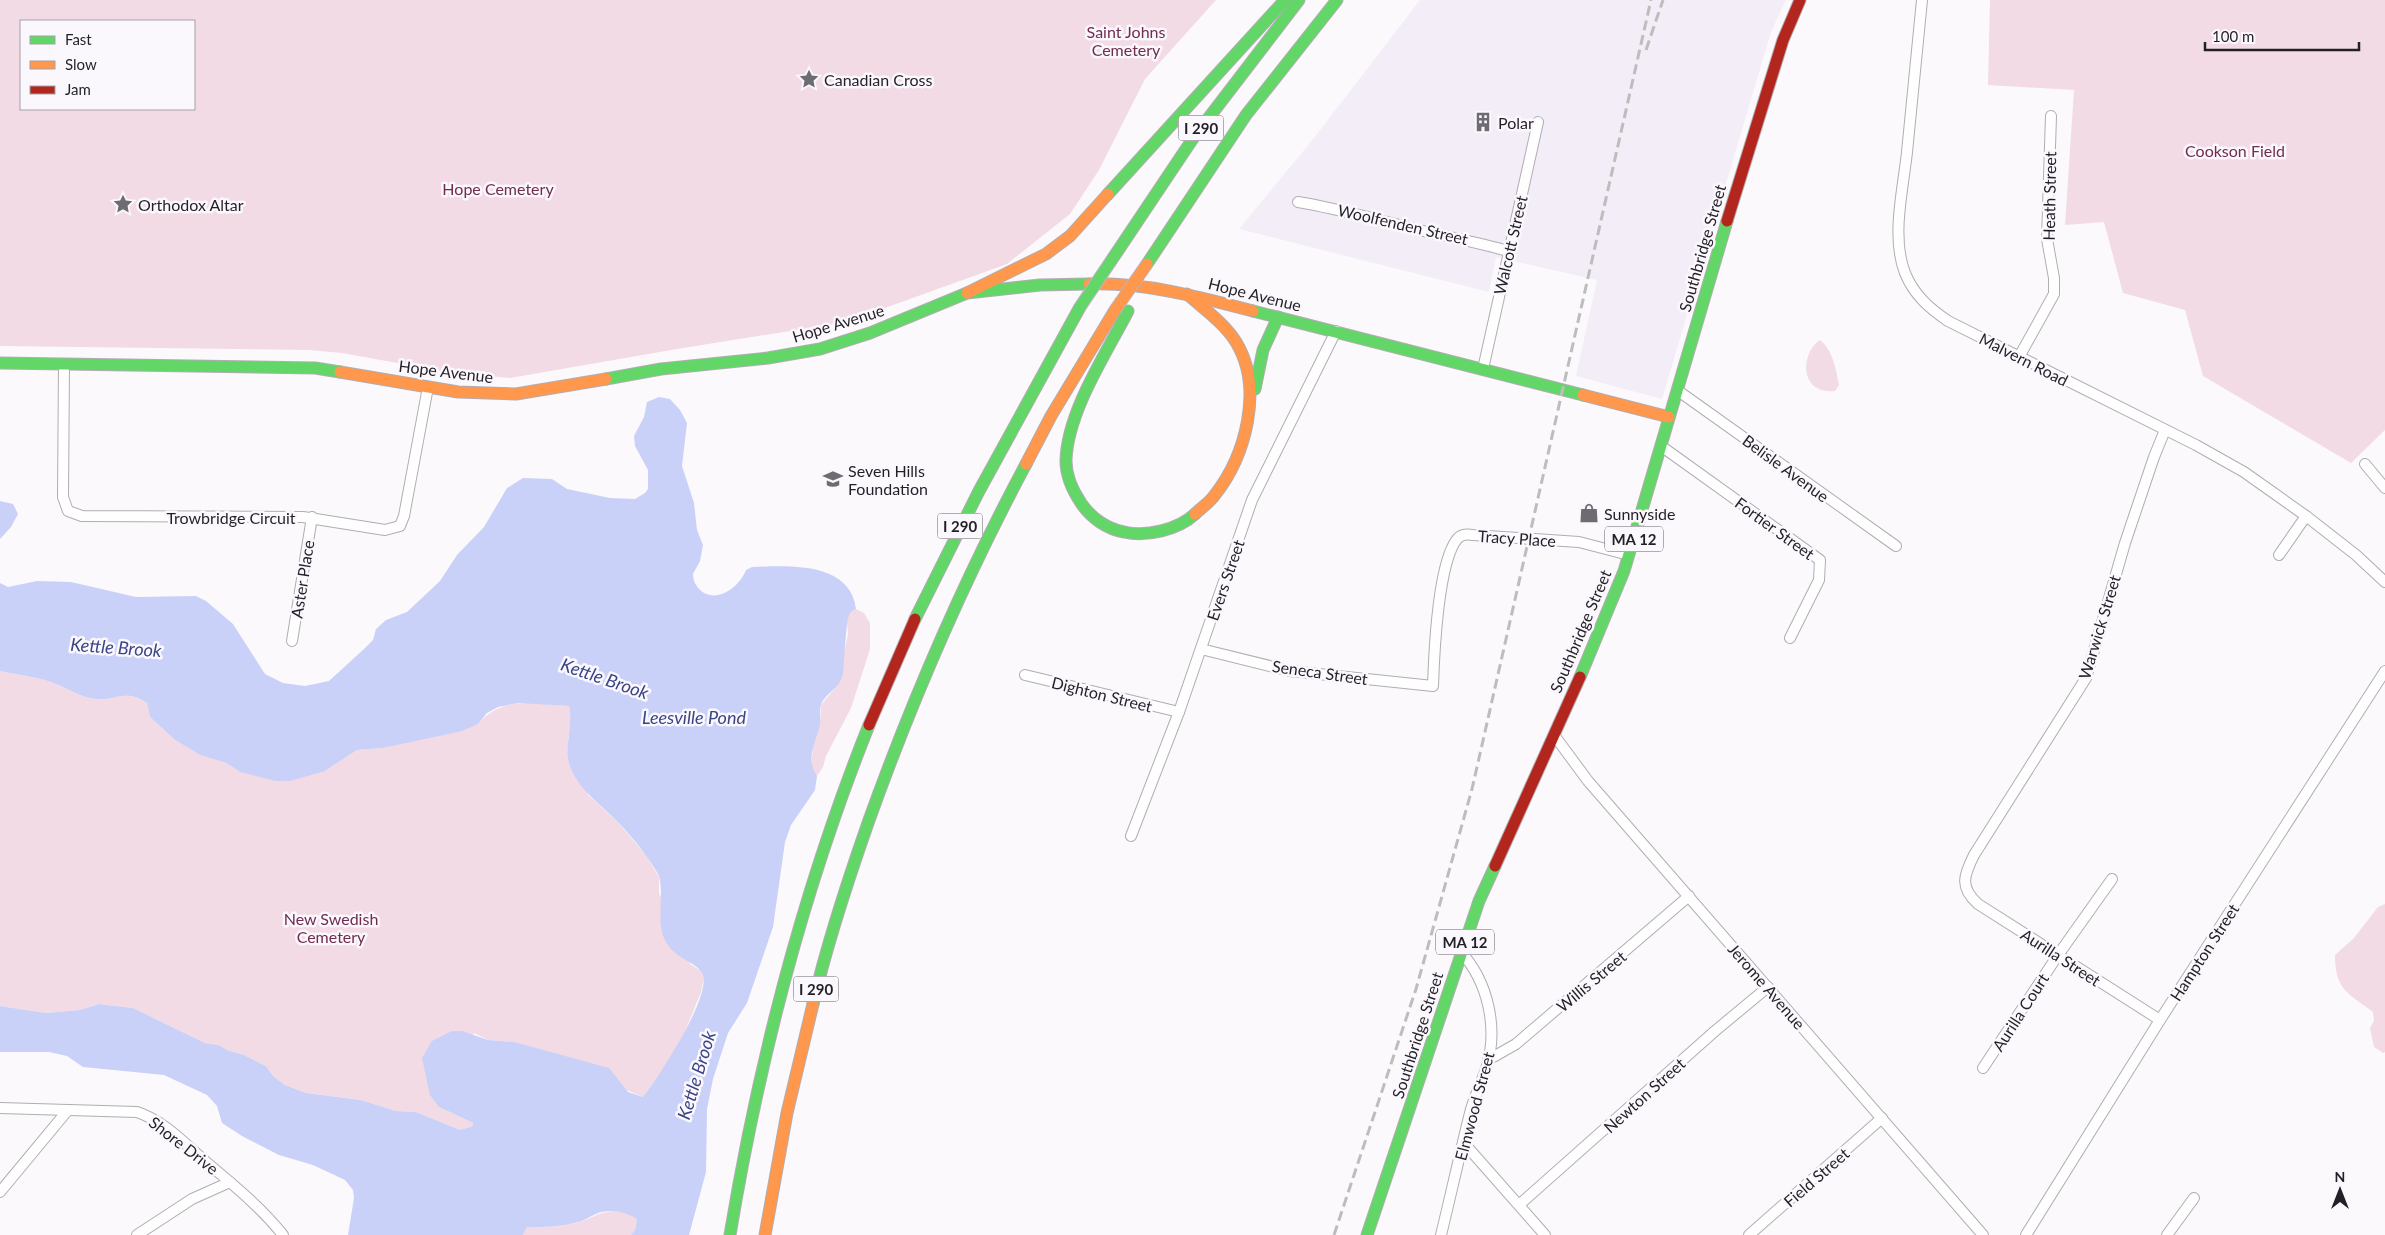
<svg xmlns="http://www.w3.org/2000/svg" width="2385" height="1235" font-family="Lato,sans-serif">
<rect width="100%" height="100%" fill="#fbf9fc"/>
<path fill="#f3edf7" d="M1420 0H1786L1771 32 1662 399 1576 376 1597 280 1496 257 1489 292 1239 229 1314 138Z"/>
<g fill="#f2dbe5" fill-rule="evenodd">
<path d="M0 0H1216L1145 79 1099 170 1070 214 1007 264 846 322 677 349 510 378 453 373 342 353 309 350 0 346ZM21 21H194V109H21Z"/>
<path d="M1990 0H2385V430L2351 463 2203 376 2185 310 2123 293 2104 222 2065 225 2074 90 1988 85Z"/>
<path d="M1820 340C1833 350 1836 370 1839 385L1835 391C1799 395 1800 353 1820 340Z"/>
<path d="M856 609 864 613 870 623V649L851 708 826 756 823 767 817 776 812 770V759L814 738 820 725 821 705 840 682 843 675 842 662 848 634 847 619 850 612Z"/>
<path d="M0 671C18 675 39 677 56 684 69 689 82 698 96 699 116 701 124 688 147 703L150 717 175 740 200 755 226 763 240 772 325 771 357 750 383 748 478 724C503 695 536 704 569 706L572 716 568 740 588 795 618 822 647 857 659 877V893L690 964 701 971 704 977 701 992 686 1029 673 1054 643 1097 514 1042 488 1040 474 1033 439 1107 473 1123V1126L460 1130 416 1112 396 1111 361 1100 306 1093 285 1085 275 1078 266 1066 244 1055 227 1050 219 1045 205 1043 133 1008 99 1004 80 1010 46 1013 0 1006Z"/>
<path d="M2385 904V1052L2383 1053 2374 1047 2370 1028 2374 1021 2373 1012C2348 993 2335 990 2335 955L2354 938 2378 907Z"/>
<path d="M613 1211 628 1213 637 1219 635 1230 631 1235H523L527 1227C545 1227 563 1227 579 1222 594 1218 596 1213 613 1211Z"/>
</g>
<g fill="#c9d1f8">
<path d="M659 397 670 399 680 410 687 423 682 466 694 503 697 530 703 545 700 561 693 574C693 580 695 584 699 589 715 605 739 588 746 570L752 567C788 566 850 561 856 609 854 610 851 611 850 613 846 617 844 665 843 674 841 688 825 693 821 705 819 711 821 719 820 725 816 742 805 759 817 776L815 790 791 825 785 842 773 927 747 1003 728 1033 713 1079 707 1109 706 1172 689 1235H631L635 1230 637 1219C626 1212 609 1208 596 1214 590 1216 585 1221 578 1222 561 1227 545 1227 527 1227L523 1235H348L354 1198 353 1190 345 1180 313 1165 279 1155 242 1136 222 1123 217 1106 207 1095 164 1075 83 1067 67 1056 49 1052H0V1006L46 1013 80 1010 99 1004 133 1008 205 1043 219 1045 227 1050 244 1055 266 1066 274 1077 285 1085 306 1093 361 1100 396 1111 416 1112 460 1130 473 1126V1123L439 1107 430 1095 422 1058 432 1041 452 1031H462L488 1040 514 1042 609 1068 628 1092 643 1097C657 1079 714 994 702 973 695 961 672 958 664 938 656 921 665 888 658 874 649 858 632 837 619 823 602 805 579 791 570 766 563 747 574 726 569 706L519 703 498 707 487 713 478 724 462 731 383 748 357 750 325 771 290 781H276L240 772 226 763 200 755 175 740 150 717 147 703C125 688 116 701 96 699 82 698 69 689 56 684 39 677 18 675 0 671V583L8 587 37 581 71 582 136 597 196 596 206 601 233 624 265 674 283 683 305 686 329 681 364 649 373 640 376 629 386 620 407 612 440 581 457 555 484 527 507 488 523 478 552 479 567 489 610 498 635 499 645 493 648 489V470L635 446 634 436 644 417 647 402Z"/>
<path d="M0 501 13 504 18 514 11 527 0 539Z"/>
</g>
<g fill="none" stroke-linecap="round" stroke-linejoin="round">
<defs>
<g id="street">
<path d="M1922 0C1917 51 1912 101 1907 152 1903 190 1891 237 1905 273 1914 295 1929 308 1948 321L2196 445 2244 472 2306 516 2356 555 2385 582"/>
<path d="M1298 202C1335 208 1370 218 1407 227 1441 236 1474 241 1508 251"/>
<path d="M2019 357 2054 294V278L2047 239 2051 116"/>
<path d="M64 364 63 497 68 511 82 516 303 517 385 530 400 526 404 516 428 387"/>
<path d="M1483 369 1538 122"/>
<path d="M1677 390 1896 546"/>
<path d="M1661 446 1820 560 1819 580 1790 638"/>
<path d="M2365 464 2385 488"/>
<path d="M2279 555 2306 516"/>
<path d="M292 641 312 517"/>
<path d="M1201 649 1290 671 1433 686C1434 655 1438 560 1458 538 1462 534 1467 534 1473 535L1579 542 1629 555"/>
<path d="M1025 675 1179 712"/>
<path d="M1554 735 1588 781 1983 1235"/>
<path d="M1131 836 1179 712 1252 500 1336 331"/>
<path d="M2160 1020 1978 904C1959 887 1964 875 1974 855L2086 678 2125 543 2154 457 2165 430"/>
<path d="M1488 1060 1516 1044 1689 896"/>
<path d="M1983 1068 2058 955 2112 879"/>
<path d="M0 1108 137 1112C164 1121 184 1143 205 1161 232 1184 261 1207 283 1235"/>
<path d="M1463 1142 1545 1235"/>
<path d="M0 1192 68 1110"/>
<path d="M1520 1204 1715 1031 1768 987"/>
<path d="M137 1235 192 1199 230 1182"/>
<path d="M1441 1235C1451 1194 1460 1153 1470 1113 1474 1096 1482 1082 1487 1066 1498 1027 1488 982 1461 952"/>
<path d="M1749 1235 1882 1118"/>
<path d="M2026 1235 2160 1020 2385 671"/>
<path d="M2167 1235 2194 1198"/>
</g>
<g id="fast">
<path d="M1108 194 1285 0"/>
<path d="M1111 261 1194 137 1299 0"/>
<path d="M1147 264 1246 115 1337 0"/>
<path d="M1128 311C1106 354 1067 412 1066 461 1066 476 1073 491 1081 503 1091 518 1107 529 1124 532 1146 537 1178 530 1195 514"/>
<path d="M1253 311 1583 395"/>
<path d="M0 363 315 368 340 372"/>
<path d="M606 379 661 369 768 358 820 349 870 333 967 293 1040 285 1089 284"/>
<path d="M1255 389 1263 350 1278 317"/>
<path d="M915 619 979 491 1080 307"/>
<path d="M1580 677 1624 571 1727 221"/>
<path d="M813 1004C827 943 847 883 868 823 912 700 964 580 1026 464"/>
<path d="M730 1235C759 1060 803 890 869 725"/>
<path d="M1367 1235 1479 901 1495 866"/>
</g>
<g id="slow">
<path d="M1089 284C1144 282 1200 297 1253 311"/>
<path d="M967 293 1046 254 1070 236 1108 194"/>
<path d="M1187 294C1204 309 1224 323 1236 342 1264 388 1246 456 1214 496 1209 503 1201 508 1195 514"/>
<path d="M340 372 458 392 516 394 606 379"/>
<path d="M1583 395 1669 417"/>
<path d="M1026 464 1051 416 1115 310"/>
<path d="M765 1235 787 1113 813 1004"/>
</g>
<g id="jam">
<path d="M1727 221 1783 40 1800 0"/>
<path d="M869 725 915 619"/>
<path d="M1495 866 1580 677"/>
</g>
</defs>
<use href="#street" stroke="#b1adb2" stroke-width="12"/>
<use href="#fast" stroke="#b1adb2" stroke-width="13"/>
<use href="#slow" stroke="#b1adb2" stroke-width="13"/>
<use href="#jam" stroke="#b1adb2" stroke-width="13"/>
<use href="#street" stroke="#fefeff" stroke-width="10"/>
<use href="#fast" stroke="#63d668" stroke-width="11"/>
<use href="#slow" stroke="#ff974d" stroke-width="11"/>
<use href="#jam" stroke="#b3261e" stroke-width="11"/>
<g stroke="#bebdbe" stroke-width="3" stroke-dasharray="10 5" stroke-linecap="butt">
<path d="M1646 50 1663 0"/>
<path d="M1334 1235 1416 989 1472 789 1651 0"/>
</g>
<defs>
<path id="fast-bridge" d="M1080 307 1111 261"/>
<path id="slow-bridge" d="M1115 310 1147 264"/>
</defs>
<use href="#fast-bridge" stroke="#b9b6c1" stroke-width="13" stroke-linecap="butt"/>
<use href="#slow-bridge" stroke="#b9b6c1" stroke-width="13" stroke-linecap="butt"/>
<use href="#fast-bridge" stroke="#63d668" stroke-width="11"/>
<use href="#slow-bridge" stroke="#ff974d" stroke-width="11"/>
</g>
<defs>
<symbol id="sight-bare" viewBox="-9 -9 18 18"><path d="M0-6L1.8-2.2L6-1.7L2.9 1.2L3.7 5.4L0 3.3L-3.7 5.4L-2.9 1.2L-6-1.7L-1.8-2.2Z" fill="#6f6b72" stroke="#fbf8fd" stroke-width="2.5" paint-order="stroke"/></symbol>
<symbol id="building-bare" viewBox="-9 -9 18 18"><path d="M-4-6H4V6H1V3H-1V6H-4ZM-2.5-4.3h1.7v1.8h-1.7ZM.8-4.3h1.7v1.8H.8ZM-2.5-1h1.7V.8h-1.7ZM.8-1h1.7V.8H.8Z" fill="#6f6b72" stroke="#fbf8fd" stroke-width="2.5" paint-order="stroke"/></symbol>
<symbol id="school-bare" viewBox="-9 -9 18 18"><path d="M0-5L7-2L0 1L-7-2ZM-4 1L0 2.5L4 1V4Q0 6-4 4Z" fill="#6f6b72" stroke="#fbf8fd" stroke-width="2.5" paint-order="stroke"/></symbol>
<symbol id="shop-bare" viewBox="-9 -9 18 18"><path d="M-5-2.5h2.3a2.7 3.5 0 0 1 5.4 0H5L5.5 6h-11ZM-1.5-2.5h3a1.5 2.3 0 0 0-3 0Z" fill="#6f6b72" stroke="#fbf8fd" stroke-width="2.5" paint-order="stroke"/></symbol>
</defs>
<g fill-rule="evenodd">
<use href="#sight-bare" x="795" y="65" width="28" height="28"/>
<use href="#building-bare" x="1469" y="108" width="28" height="28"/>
<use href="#sight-bare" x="109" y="190" width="28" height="28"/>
<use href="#school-bare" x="819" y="465" width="28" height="28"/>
<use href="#shop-bare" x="1575" y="499" width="28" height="28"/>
</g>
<g text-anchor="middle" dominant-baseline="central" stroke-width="5" stroke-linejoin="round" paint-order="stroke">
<g fill="#fbf8fd" stroke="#646067" stroke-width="1">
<rect x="1178.5" y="115.5" width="45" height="25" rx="4"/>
<rect x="937.5" y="513.5" width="45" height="25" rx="4"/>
<rect x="1605" y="526.5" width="58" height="25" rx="4"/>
<rect x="1436" y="929.5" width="58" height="25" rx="4"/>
<rect x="793.5" y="976.5" width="45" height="25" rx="4"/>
</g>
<g font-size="15" font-weight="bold" fill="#241f27">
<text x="1201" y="128">I 290</text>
<text x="960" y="526">I 290</text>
<text x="1634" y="539">MA 12</text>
<text x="1465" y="942">MA 12</text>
<text x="816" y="989">I 290</text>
</g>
<g font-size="16" fill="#722c50" stroke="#fbf8fd">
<text x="1126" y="31">Saint Johns<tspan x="1126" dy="18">Cemetery</tspan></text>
<text x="2235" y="150">Cookson Field</text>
<text x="498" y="188">Hope Cemetery</text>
<text x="331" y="918">New Swedish<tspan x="331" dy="18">Cemetery</tspan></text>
</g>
<g font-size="16" fill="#241f27" stroke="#fbf8fd" text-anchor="start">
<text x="824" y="79">Canadian Cross</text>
<text x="1498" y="122">Polar</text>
<text x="138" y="204">Orthodox Altar</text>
<text x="848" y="470">Seven Hills<tspan x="848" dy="18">Foundation</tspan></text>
<text x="1604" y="513">Sunnyside</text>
</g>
<g font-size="16" fill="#241f27" stroke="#fbf8fd">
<text transform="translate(2049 196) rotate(-89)">Heath Street</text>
<text transform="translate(1403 224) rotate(13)">Woolfenden Street</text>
<text transform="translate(1510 245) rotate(-77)">Walcott Street</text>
<text transform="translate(1702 248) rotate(-74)">Southbridge Street</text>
<text transform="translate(1255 294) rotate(14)">Hope Avenue</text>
<text transform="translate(838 323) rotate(-17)">Hope Avenue</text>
<text transform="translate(2024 359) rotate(27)">Malvern Road</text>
<text transform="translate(446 371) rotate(7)">Hope Avenue</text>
<text transform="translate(1786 468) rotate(36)">Belisle Avenue</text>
<text x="231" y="517">Trowbridge Circuit</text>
<text transform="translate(1775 528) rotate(36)">Fortier Street</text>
<text transform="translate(1517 538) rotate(4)">Tracy Place</text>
<text transform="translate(302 579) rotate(-81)">Aster Place</text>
<text transform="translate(1225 580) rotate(-71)">Evers Street</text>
<text transform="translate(2099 627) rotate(-73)">Warwick Street</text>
<text transform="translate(1580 631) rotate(-67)">Southbridge Street</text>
<text transform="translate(1320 672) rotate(8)">Seneca Street</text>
<text transform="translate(1102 694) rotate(14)">Dighton Street</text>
<text transform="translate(2204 952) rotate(-57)">Hampton Street</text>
<text transform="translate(2061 957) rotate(33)">Aurilla Street</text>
<text transform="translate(1591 981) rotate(-40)">Willis Street</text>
<text transform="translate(1767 986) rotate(49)">Jerome Avenue</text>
<text transform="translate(2020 1012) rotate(-57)">Aurilla Court</text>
<text transform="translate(1417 1035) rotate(-72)">Southbridge Street</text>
<text transform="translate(1644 1095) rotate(-42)">Newton Street</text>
<text transform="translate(1474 1106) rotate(-75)">Elmwood Street</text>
<text transform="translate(184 1145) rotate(38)">Shore Drive</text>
<text transform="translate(1816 1177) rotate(-41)">Field Street</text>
</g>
<g font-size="18" font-style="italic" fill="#3a4585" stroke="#fbf8fd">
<text transform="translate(116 647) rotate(4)">Kettle Brook</text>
<text transform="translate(605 678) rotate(19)">Kettle Brook</text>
<text x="694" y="717">Leesville Pond</text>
<text transform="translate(696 1075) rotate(-73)">Kettle Brook</text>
</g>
</g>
<rect x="20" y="20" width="175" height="90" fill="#fbf8fd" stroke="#a5a1a7"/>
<rect x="30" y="36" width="25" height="8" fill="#63d668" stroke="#a5a1a7"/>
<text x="65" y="45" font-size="15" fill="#241f27">Fast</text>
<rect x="30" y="61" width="25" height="8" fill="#ff974d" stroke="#a5a1a7"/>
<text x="65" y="70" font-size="15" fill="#241f27">Slow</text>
<rect x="30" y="86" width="25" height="8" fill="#b3261e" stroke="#a5a1a7"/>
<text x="65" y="95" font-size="15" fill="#241f27">Jam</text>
<g transform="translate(2340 1190)" stroke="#fbf8fd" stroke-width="4" paint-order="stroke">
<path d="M0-4L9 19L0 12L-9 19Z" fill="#241f27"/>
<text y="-8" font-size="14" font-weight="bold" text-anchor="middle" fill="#241f27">N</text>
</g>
<path d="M2205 42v8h154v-8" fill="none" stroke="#241f27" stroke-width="2.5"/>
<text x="2212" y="42" font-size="15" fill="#241f27" stroke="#fbf8fd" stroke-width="4" paint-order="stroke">100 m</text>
</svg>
